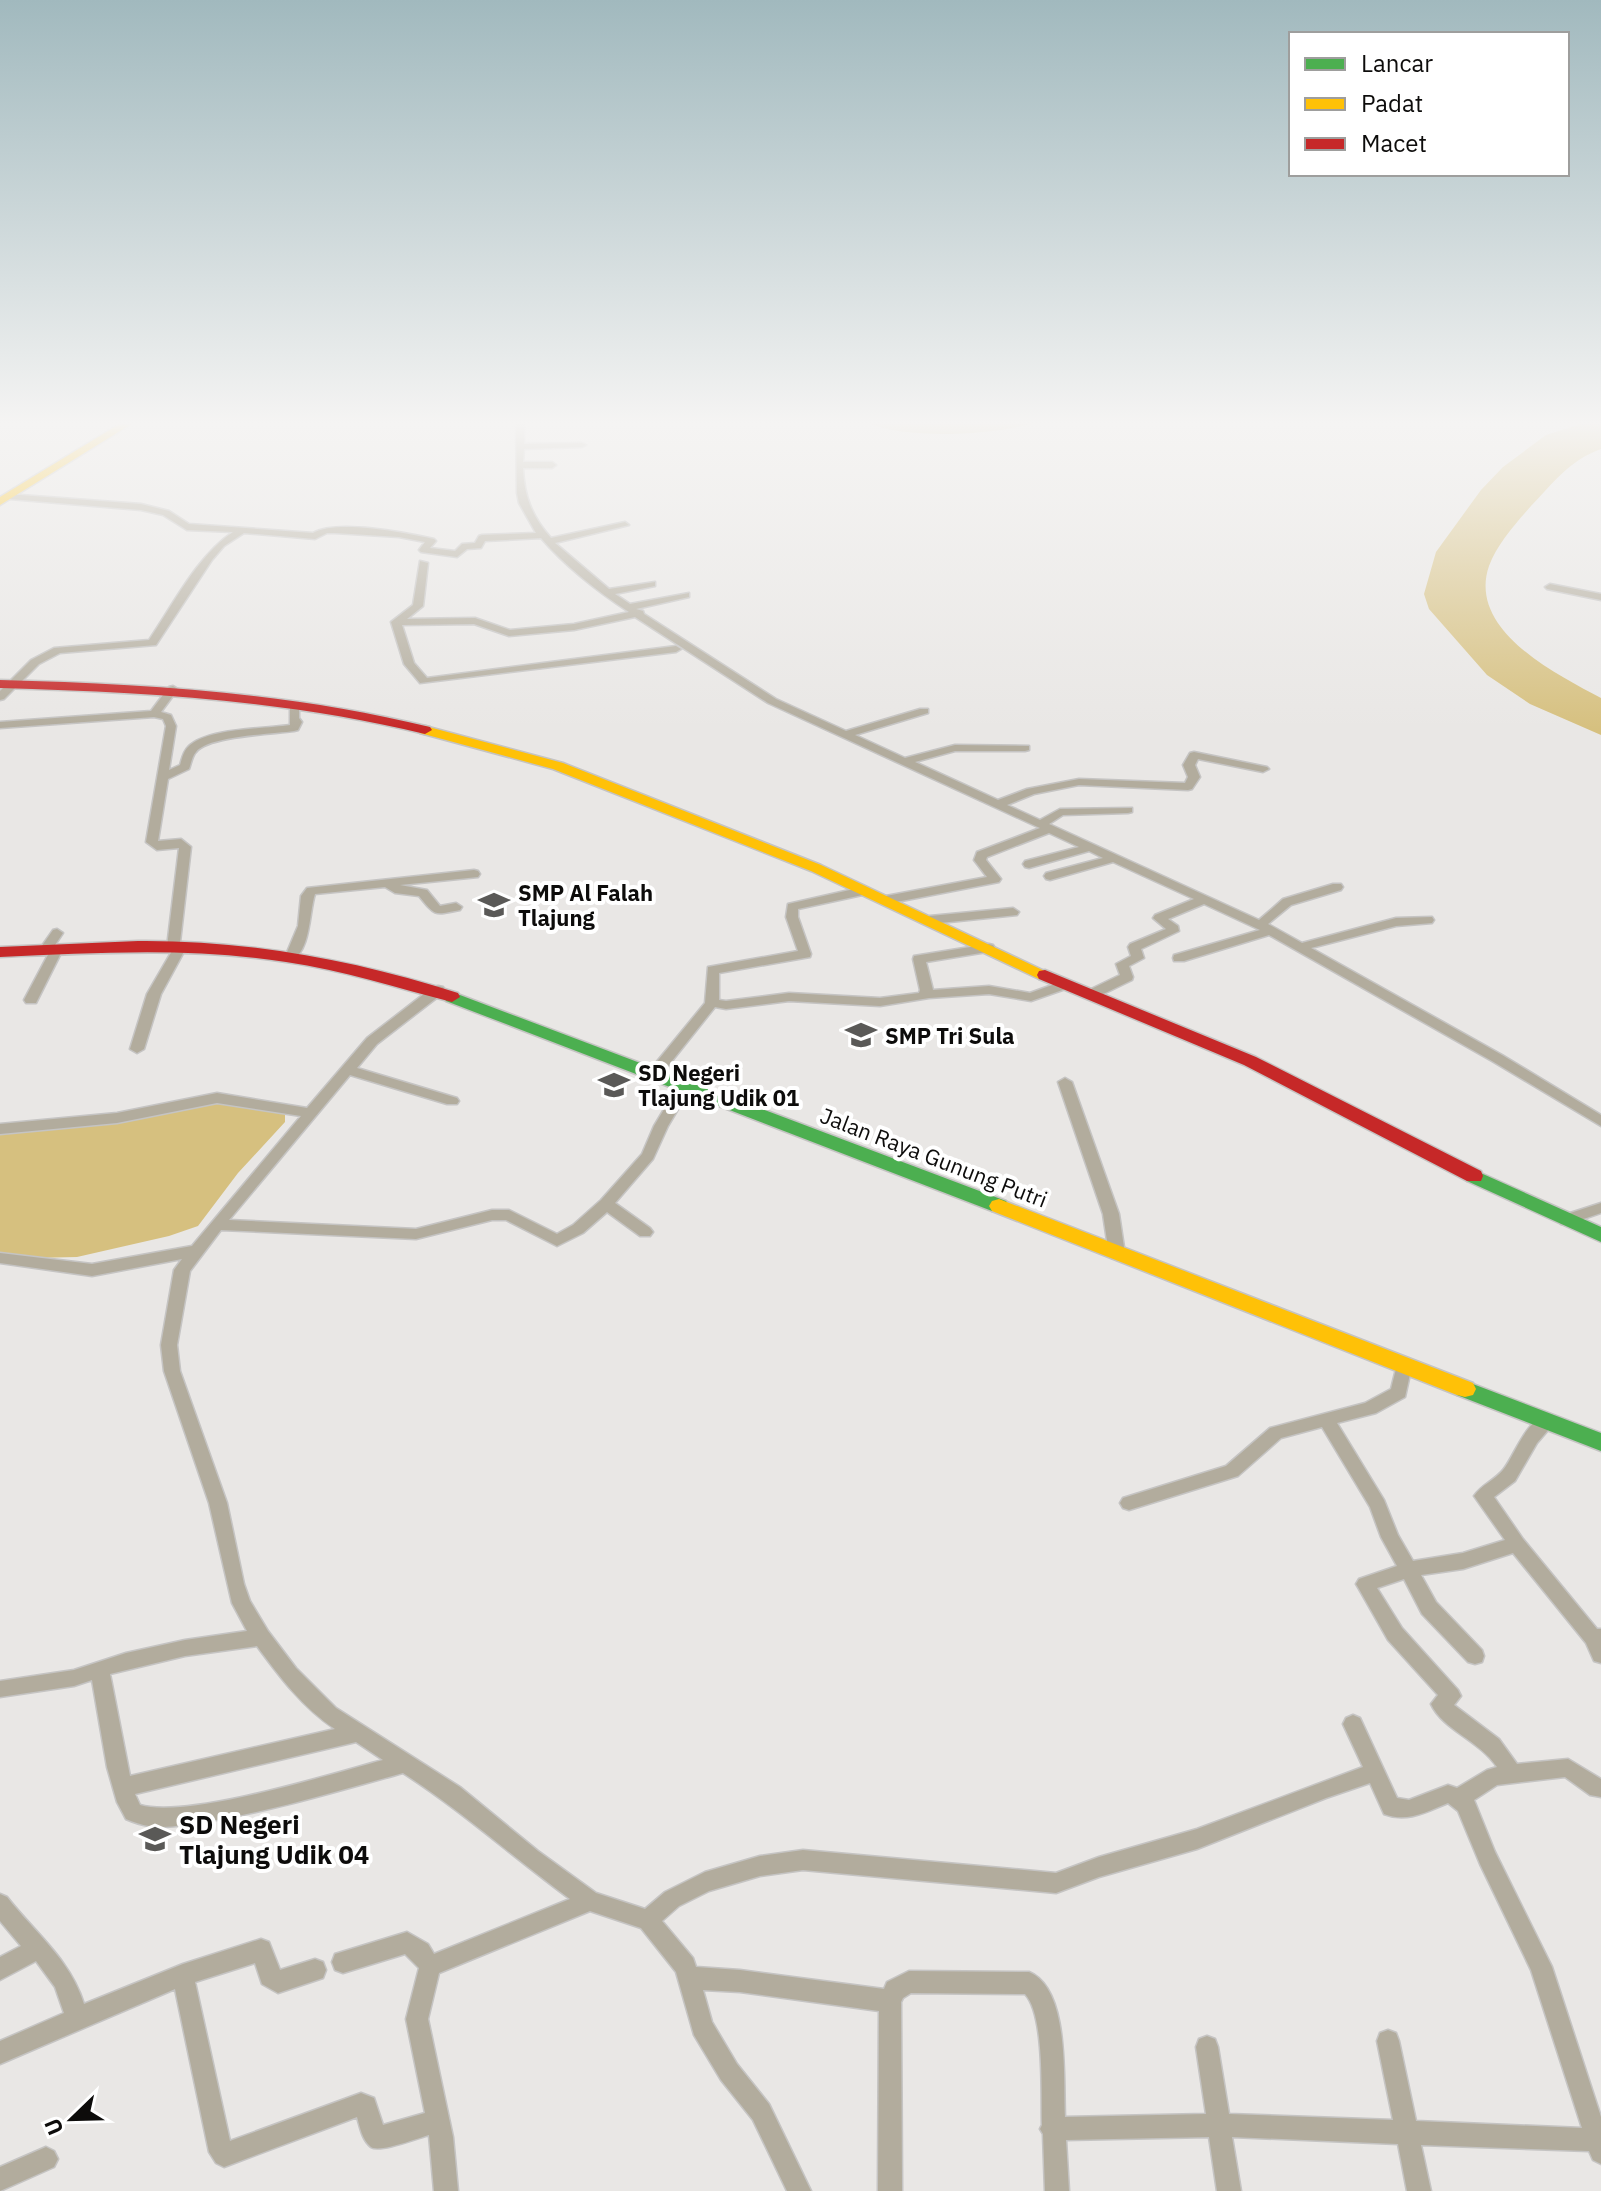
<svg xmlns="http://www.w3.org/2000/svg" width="1601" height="2191" font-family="'IBM Plex Sans',sans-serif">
<rect width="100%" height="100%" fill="#e9e7e5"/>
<g fill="#d6c07f">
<path d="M867 423H1035C991 435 910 440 867 423Z"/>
<path d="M1584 423H1601V449C1570 460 1553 483 1531 506 1516 523 1497 544 1489 566 1467 630 1556 674 1601 698V735L1530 704 1487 675 1429 609 1424 594 1436 552 1481 490 1503 467 1546 435Z"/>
<path d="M226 1101 285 1113V1122L238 1173 198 1226 169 1236 77 1257 31 1258 0 1252V1133L120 1123 180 1108Z"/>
</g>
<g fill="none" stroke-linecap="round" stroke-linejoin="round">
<defs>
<g id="street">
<path d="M516 423H524V444L582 443 586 445 582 447 524 449 523 462H552L556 465 552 468H523C524 496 532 517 551 538L625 522 629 525 555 543 609 589 655 582V586L615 594 630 604 689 593V597L636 609 643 611 644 614 776 699 846 731 920 709H928V713L855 735 905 758 955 745 1029 746V750L1025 751H955L915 762 998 800 1027 789 1079 779 1185 783 1188 777 1183 765 1190 753 1194 752 1267 767 1269 769 1263 772 1198 759 1195 765 1200 777 1192 789 1188 790 1079 785 1034 794 1007 805 1040 820 1060 809 1132 808V812L1128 813 1063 815 1049 824 1259 920 1283 899 1333 884H1341L1343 887 1341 890 1291 905 1268 924 1302 943 1396 918 1432 917 1434 920 1432 923 1396 926 1311 948 1502 1055 1601 1115V1126L1492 1061 1269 935 1184 961H1174L1173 958 1174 955 1260 930 1204 904 1168 919 1178 926 1179 931 1141 949 1144 958 1129 966 1133 977 1132 980 1097 997H1087L1085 994 1087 991 1120 975 1116 964 1131 956 1128 947 1130 944 1166 929 1153 918 1155 915 1194 899 1113 862 1050 880 1046 879 1044 876 1046 873 1103 858 1089 851 1029 868 1025 867 1023 864 1025 861 1079 847 1049 833 987 857 986 860 1001 879 999 882 886 904 882 903 880 900 882 897 886 896 987 877 974 860 977 852 1040 828 768 703 635 617 574 630 509 636 474 624 402 625 414 663 427 678 676 646 681 649 676 652 420 683 404 664 391 622 413 605 420 561 428 563 423 606 407 619 475 618 510 630 574 624 629 612C597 591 566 567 541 538L485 541 481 548 467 549 457 557 421 552 419 550 425 542 399 537 335 533H327L315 539 244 533 224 546 212 560 156 645 60 653 39 664 4 699 0 700V691L31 660 54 648 149 640C173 605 197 556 233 532L187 530 163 515 141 510 10 499 6 496 7 494 141 504 169 511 189 524 313 533C337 519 407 533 434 539L436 541 430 548 455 551 462 544 475 543 479 536 482 535 536 533 519 503 517 493Z"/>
<path d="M1550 584 1601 594V600L1547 589 1545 587Z"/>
<path d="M173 686 178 689 161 712 171 715 176 726 169 770 180 765C182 759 183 752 188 747 206 728 264 729 290 725V703L294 702 299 705V718L302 722 298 730 294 731C273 734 208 736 196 752 192 756 191 764 189 769L168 779 158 841 181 839 191 847 180 942 187 946 161 994 144 1049 137 1053 130 1049 147 994 172 951 167 947 179 848 157 850 146 842 166 726 163 719 154 717 0 728V722L151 711 169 687Z"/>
<path d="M474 870 478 871 480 874 478 877 400 885 427 890 440 906 456 903 462 907 460 910C434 915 436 917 419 896L395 893 385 887 315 894C309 912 311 951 291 961L285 957 298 926 301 896 307 888Z"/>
<path d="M863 887 867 888 869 891 867 894 798 909V917L811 954 810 957 719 973V1000L726 1001 789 993 880 998 919 993 920 990 913 959 914 956 989 944 993 945 995 948 993 951 926 962 933 990 989 986 1030 993 1066 980 1073 984 1071 987 1031 1001 989 994 929 998 880 1006 789 1001 726 1009 715 1007 660 1076H650L648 1073 650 1070 705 1003 708 967 798 951 786 917 788 904Z"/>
<path d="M1013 908 1019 912 1017 915 930 924 924 920 930 916Z"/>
<path d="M57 929 63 933 53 948H60L62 951 36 1003H26L24 1000 49 953H41L39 950 53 930Z"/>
<path d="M438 986 443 987 445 990 443 993 377 1044 357 1068 457 1098 459 1101 457 1104H447L350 1075 229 1220 416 1229 492 1210H509L557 1234 573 1225 601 1200 642 1154 654 1126 681 1081 686 1080 693 1084 668 1126 653 1159 615 1203 650 1228 653 1232 650 1236H640L607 1212 583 1233 557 1246 506 1220H492L416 1239 221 1230 190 1271 177 1345 180 1371 227 1503 244 1584 250 1601 268 1631 296 1668 336 1708 460 1787 538 1851 596 1893 645 1909 665 1892 705 1872 760 1856 803 1850 1056 1873 1099 1857 1197 1829 1363 1767 1343 1724 1346 1718 1353 1715 1360 1718 1397 1798 1409 1800 1448 1785 1457 1788 1487 1770 1497 1767C1479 1740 1443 1730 1431 1704L1438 1695 1388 1640 1359 1589 1356 1584 1359 1579 1397 1566 1381 1537 1370 1507 1322 1427 1281 1438 1238 1476 1129 1510 1123 1508 1120 1503 1123 1498 1226 1466 1270 1428 1365 1403 1391 1389 1398 1361 1404 1359 1410 1361 1412 1365 1405 1397 1376 1413 1337 1423 1384 1500 1398 1535 1413 1561 1463 1553 1505 1540 1474 1496C1481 1485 1495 1480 1503 1470 1515 1456 1529 1410 1553 1417L1555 1422 1537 1443 1515 1481 1494 1497 1523 1539 1597 1629H1601V1663L1594 1661 1586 1643 1513 1553 1463 1569 1421 1575 1436 1602 1482 1650 1484 1656 1482 1662 1475 1664 1468 1662 1422 1614 1404 1579 1377 1588 1402 1628 1458 1690 1461 1696 1454 1705 1499 1739 1517 1764 1568 1759 1601 1779V1797L1590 1795 1565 1777 1497 1785 1474 1800 1495 1852 1552 1967 1601 2117V2164L1593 2160 1589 2151 1421 2145 1431 2191H1407L1398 2144 1232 2137 1241 2191H1217L1209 2137 1066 2140 1069 2191H1045L1043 2134 1040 2129 1042 2125C1041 2094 1045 2015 1025 1994L911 1993 903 1998 901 2002 902 2191H878L879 2011 740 1992 703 1990 712 2022 737 2064 769 2104 811 2191H787L753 2120 721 2080 694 2035 676 1972 641 1928 590 1911 439 1973 428 2019 453 2137 458 2191H434L429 2135C418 2138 380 2153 371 2147 362 2140 360 2127 357 2117L224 2167 216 2163 209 2152 175 1989 0 2064V2041L64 2013 55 1987 36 1961 0 1980V1957L21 1946 0 1921V1894L7 1897C35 1933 70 1959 84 2004L183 1964 261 1939 269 1942 280 1970 315 1959 323 1962 326 1970 323 1978 278 1993 262 1984 255 1963 195 1982 230 2141 361 2093 374 2098 383 2125 425 2113 406 2019 419 1968 405 1954 343 1973 335 1970 332 1962 335 1954 407 1932 428 1944 434 1954 570 1899C514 1858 462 1811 403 1773 338 1791 272 1811 205 1822 187 1824 167 1829 149 1826 142 1825 133 1822 126 1819L117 1802 107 1767 92 1680 74 1686 0 1697V1681L74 1670 126 1653 185 1640 247 1631 232 1603 209 1503 164 1371 161 1345 174 1270 182 1259 92 1276 0 1263V1253L92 1264 192 1246 301 1116 217 1103 117 1123 0 1134V1124L117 1113 217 1093 307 1108 367 1038 433 987ZM257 1646C279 1676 303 1708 335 1729L130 1776 110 1674 185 1656ZM356 1742 383 1760C331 1774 188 1819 140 1805L135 1794ZM1370 1783 1384 1814C1407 1823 1426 1812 1448 1803L1458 1811 1480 1864 1531 1970 1582 2128 1416 2121 1399 2041 1396 2033 1388 2030 1380 2033 1377 2041 1393 2120 1229 2114 1218 2047 1215 2039 1207 2036 1199 2039 1196 2047 1206 2114 1065 2117C1063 2079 1070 1989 1029 1972L909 1971 887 1982 884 1989 740 1970 696 1967 693 1958 662 1921 679 1906 709 1891 760 1876 803 1870 1056 1893 1099 1877 1197 1849 1326 1798Z"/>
<path d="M1065 1078 1072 1082 1119 1214 1125 1254 1122 1258H1112L1109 1254 1103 1214 1058 1082Z"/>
<path d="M1601 1203V1213L1566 1225 1561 1224 1558 1220 1561 1216Z"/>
<path d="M46 2147 54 2151 58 2159 54 2167 0 2191V2167Z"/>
</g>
<g id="fast">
<path d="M452 992 1006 1201 1009 1206 1006 1211H992L446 1001 444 997Z"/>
<path d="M1474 1170 1601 1227V1242L1467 1181 1465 1176Z"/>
<path d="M1465 1381 1601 1433V1451L1457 1395 1454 1389 1457 1383Z"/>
</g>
<g id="slow">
<path d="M121 423H133L0 505V497Z"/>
<path d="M425 726 563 763 821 865 1053 975 1051 979H1039L811 871 553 769 420 733 418 730Z"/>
<path d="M999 1199 1473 1383 1476 1389 1473 1395 1465 1397 1457 1395 992 1211 989 1206 992 1201Z"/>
</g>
<g id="jam">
<path d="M0 680C145 684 288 692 430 727L432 730 425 734C285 700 144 692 0 688Z"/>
<path d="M138 941C247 940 354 960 458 993L460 997 452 1002C396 988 343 970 286 962 190 947 97 953 0 957V947Z"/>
<path d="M1045 970 1256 1057 1481 1171 1483 1176 1481 1181H1467L1244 1065 1039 979 1037 975 1039 971Z"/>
</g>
</defs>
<use href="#street" stroke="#c5c4c3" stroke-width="3"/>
<use href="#fast" stroke="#c5c4c3" stroke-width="3"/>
<use href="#slow" stroke="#c5c4c3" stroke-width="3"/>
<use href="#jam" stroke="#c5c4c3" stroke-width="3"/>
<use href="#street" fill="#b2ac9d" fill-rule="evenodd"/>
<use href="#fast" fill="#4caf50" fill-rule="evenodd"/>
<use href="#slow" fill="#ffc107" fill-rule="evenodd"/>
<use href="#jam" fill="#c62828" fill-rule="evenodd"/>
</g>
<linearGradient id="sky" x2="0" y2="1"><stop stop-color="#a1b9be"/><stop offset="0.58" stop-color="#f5f4f3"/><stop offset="1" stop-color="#f5f4f3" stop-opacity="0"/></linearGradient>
<rect width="1601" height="730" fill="url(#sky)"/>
<defs>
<symbol id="school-bare" viewBox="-9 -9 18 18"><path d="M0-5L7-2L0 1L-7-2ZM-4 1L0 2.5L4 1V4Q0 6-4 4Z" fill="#5a5957" stroke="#fff" stroke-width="2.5" paint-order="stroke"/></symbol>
</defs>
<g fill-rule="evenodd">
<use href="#school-bare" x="472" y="883" width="44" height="44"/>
<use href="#school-bare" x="839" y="1013" width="44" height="44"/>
<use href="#school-bare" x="592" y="1063" width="44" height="44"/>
<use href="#school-bare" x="133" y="1817" width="44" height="44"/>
</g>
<g text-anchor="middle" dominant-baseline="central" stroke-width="8" stroke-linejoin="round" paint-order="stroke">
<g font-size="22" font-weight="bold" fill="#0d0c0b" stroke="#fff" text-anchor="start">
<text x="518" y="892">SMP Al Falah<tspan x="518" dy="25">Tlajung</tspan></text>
<text x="885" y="1035">SMP Tri Sula</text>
<text x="638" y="1072">SD Negeri<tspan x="638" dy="25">Tlajung Udik 01</tspan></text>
</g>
<g font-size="22" fill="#0d0c0b" stroke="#fff">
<text transform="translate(934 1157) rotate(21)">Jalan Raya Gunung Putri</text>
</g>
<g font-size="26" font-weight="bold" fill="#0d0c0b" stroke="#fff" text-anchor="start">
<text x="179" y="1824">SD Negeri<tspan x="179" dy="30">Tlajung Udik 04</tspan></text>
</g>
</g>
<rect x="1289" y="32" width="280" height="144" fill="#ffffff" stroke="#9e9e9d" stroke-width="2"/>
<rect x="1305" y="58" width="40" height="12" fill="#4caf50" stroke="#9e9e9d" stroke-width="2"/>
<text x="1361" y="72" font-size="24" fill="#0d0c0b">Lancar</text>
<rect x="1305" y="98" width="40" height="12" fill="#ffc107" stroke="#9e9e9d" stroke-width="2"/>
<text x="1361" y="112" font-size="24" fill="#0d0c0b">Padat</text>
<rect x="1305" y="138" width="40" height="12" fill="#c62828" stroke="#9e9e9d" stroke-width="2"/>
<text x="1361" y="152" font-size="24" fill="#0d0c0b">Macet</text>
<g transform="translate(72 2119) rotate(247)" stroke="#ffffff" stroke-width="6" paint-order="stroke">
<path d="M0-6L14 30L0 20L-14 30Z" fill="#0d0c0b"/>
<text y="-12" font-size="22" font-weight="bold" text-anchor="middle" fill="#0d0c0b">U</text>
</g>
</svg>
